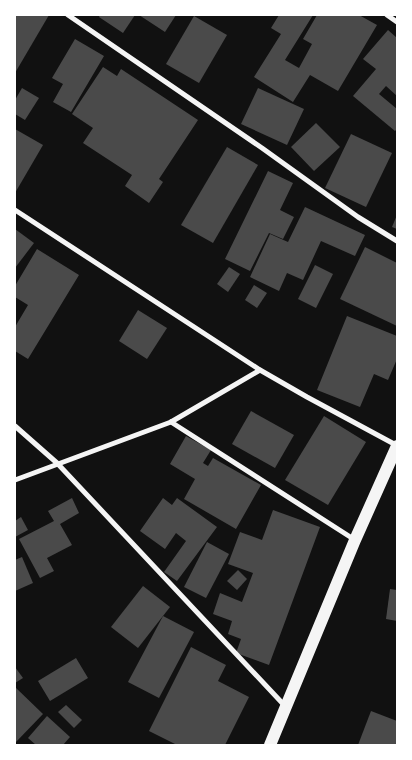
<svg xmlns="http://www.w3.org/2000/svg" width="412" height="760" font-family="Merriweather,serif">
<rect width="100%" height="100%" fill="#111"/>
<g fill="#4a4a4a">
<path d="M15 15H49L15 73Z"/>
<path d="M100 15H135L123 33 99 17Z"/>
<path d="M139 15H176L165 32Z"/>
<path d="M279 15H313L285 60 299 68 312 44 303 39 317 15H359L377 25 338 91 310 75 293 102 254 77 281 34 271 28Z"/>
<path d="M194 16 227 35 199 83 166 64Z"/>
<path d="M388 30 397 38V96L386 86 379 94 397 109V129L395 131 353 96 376 69 363 59Z"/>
<path d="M75 39 104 56 71 112 53 102 63 84 52 78Z"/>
<path d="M103 67 117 76 121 69 198 120 159 179 163 182 149 203 125 186 132 175 83 143 93 128 72 114Z"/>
<path d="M22 88 39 98 25 120 15 114V100Z"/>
<path d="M258 88 304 109 287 145 241 124Z"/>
<path d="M316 123 340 147 314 171 291 147Z"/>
<path d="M15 129 43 145 15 193Z"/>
<path d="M351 134 392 153 366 207 325 188Z"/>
<path d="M227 147 258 165 213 243 181 225Z"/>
<path d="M268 171 293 183 280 210 294 217 283 239 269 233 250 271 225 259Z"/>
<path d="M305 207 365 235 355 256 321 241 303 280 287 273 279 291 250 277 270 234 288 242Z"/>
<path d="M397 215V229L392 227Z"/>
<path d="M15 229 34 243 15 268Z"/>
<path d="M365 247 397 263V326L340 299Z"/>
<path d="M37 249 79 275 28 359 15 351V327L28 305 15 297V286Z"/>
<path d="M315 265 333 274 316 308 298 299Z"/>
<path d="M229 267 240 274 228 292 217 284Z"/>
<path d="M254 285 267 293 257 308 245 300Z"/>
<path d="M138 310 167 328 147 359 119 341Z"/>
<path d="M347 316 397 336V359L388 380 374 374 360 407 317 390Z"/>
<path d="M251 411 294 435 275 468 232 444Z"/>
<path d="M324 416 366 442 328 505 285 480Z"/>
<path d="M186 436 211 450 203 463 208 466 213 458 261 485 236 529 184 499 195 479 170 464Z"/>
<path d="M72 498 79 513 60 524 72 545 47 558 54 571 40 578 19 539 54 521 48 511Z"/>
<path d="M163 498 172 505 177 498 217 527 177 581 164 572 186 541 176 533 165 549 140 531Z"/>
<path d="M273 510 320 527 269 665 236 653 241 639 228 634 232 621 213 614 220 593 242 602 253 573 228 564 240 532 262 540Z"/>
<path d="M21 517 28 530 15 537V521Z"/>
<path d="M207 542 229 554 206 598 184 587Z"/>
<path d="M22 557 33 583 15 591V560Z"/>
<path d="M238 570 247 579 237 590 227 581Z"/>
<path d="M143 586 170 607 138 648 111 627Z"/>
<path d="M390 589 397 590V621L386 619Z"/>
<path d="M163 616 194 632 159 698 128 682Z"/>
<path d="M191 647 226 665 218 681 249 697 225 745H177L149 731Z"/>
<path d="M76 658 88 678 50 701 38 681Z"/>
<path d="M15 667 23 678 15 683Z"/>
<path d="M15 687 43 714 15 743Z"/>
<path d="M66 705 82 720 74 728 58 712Z"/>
<path d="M371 711 397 721V745H358Z"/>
<path d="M47 716 70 737 63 745H36L28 738Z"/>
</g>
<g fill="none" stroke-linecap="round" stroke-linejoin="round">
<g stroke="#f5f5f5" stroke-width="5">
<path d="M68 15 262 148 358 217 397 241"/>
<path d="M387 15 397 22"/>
<path d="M15 210 260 370"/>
<path d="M171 422 355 540"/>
<path d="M15 426 57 463 285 706"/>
<path d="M15 480 171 422 260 370 307 397 396 445"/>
</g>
<path stroke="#f5f5f5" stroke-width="12" d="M270 745 355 540 397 446"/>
</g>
<rect width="412" height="760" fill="none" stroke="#ffffff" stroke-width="32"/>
</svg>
